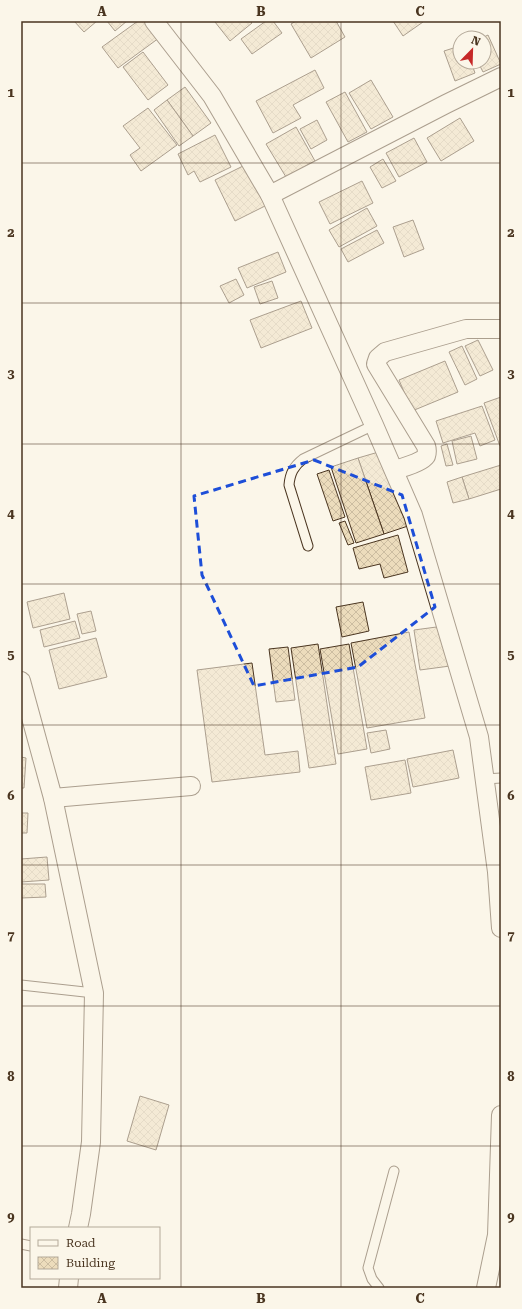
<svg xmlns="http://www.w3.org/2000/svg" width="522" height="1309" font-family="'Roboto Serif',serif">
<defs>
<pattern id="building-cross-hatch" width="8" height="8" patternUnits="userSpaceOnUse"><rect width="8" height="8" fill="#ecdcbc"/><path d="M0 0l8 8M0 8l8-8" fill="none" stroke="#ccbda1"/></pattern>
</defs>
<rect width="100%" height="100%" fill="#fbf6e9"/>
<g fill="url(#building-cross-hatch)" stroke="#4a3520">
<path d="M74 21H97L84 32Z"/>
<path d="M107 21H127L115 31Z"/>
<path d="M138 21H146L159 38 118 68 102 47Z"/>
<path d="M216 21H250L252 23 230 41 215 22Z"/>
<path d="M266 21H273L282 33 252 54 241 39Z"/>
<path d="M296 21H336L345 37 311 58 291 24Z"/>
<path d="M393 21H423V22L403 36Z"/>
<path d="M488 35 501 64 483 72 478 62H484V38H482Z"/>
<path d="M460 46V62H471L475 73 455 81 444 51Z"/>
<path d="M143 52 168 85 148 100 123 67Z"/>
<path d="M315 70 324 88 293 105 301 118 273 133 256 101Z"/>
<path d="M371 80 393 117 371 129 349 93Z"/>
<path d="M185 87 211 123 193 136 167 100Z"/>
<path d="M345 92 367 132 348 142 326 102Z"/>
<path d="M167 100 193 136 179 146 154 110Z"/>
<path d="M148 108 177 145 141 171 130 155 140 148 123 126Z"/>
<path d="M460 118 474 141 441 161 427 138Z"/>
<path d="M317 120 327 140 311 149 300 129Z"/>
<path d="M296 127 315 161 286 177 266 144Z"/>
<path d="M215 135 231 167 200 182 194 171 188 175 178 154Z"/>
<path d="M414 138 427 162 399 177 386 153Z"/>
<path d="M383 159 396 181 382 188 370 167Z"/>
<path d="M247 164 267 205 235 221 215 180Z"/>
<path d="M362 181 373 203 330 224 319 202Z"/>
<path d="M367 208 377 226 339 247 329 230Z"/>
<path d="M413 220 424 249 404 257 393 227Z"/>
<path d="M377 230 384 243 348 262 341 249Z"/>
<path d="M278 252 286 272 247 288 238 268Z"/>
<path d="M236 279 244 295 229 303 220 286Z"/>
<path d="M272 281 278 298 260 304 254 287Z"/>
<path d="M301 301 312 328 261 348 250 320Z"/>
<path d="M478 340 493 370 480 376 465 346Z"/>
<path d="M462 346 477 379 465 385 449 352Z"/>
<path d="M445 361 458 392 412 411 399 380Z"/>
<path d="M501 397V446H500L484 403Z"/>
<path d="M482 406 495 440 480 446 475 433 443 443 436 421Z"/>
<path d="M471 436 477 459 457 464 452 441Z"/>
<path d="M447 444 453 465 446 466 441 446Z"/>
<path d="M382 451 408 526 384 534 358 458Z"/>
<path d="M358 458 384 534 356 543 331 467Z"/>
<path d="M501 465V489L469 499 462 477Z"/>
<path d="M329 470 345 517 333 521 317 474Z"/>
<path d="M462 477 469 499 453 503 447 482Z"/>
<path d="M345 521 354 543 348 545 339 523Z"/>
<path d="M398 535 408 572 384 578 380 564 359 569 353 548Z"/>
<path d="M64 593 70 619 33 628 27 602Z"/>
<path d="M363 602 369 631 342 637 336 607Z"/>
<path d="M91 611 96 631 82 634 77 614Z"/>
<path d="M75 621 80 638 44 647 40 630Z"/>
<path d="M444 626 450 666 420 670 414 630Z"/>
<path d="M409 632 425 718 367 728 351 643Z"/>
<path d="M96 638 107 677 59 689 49 650Z"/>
<path d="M318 644 336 764 309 768 291 648Z"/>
<path d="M349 644 367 749 338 754 320 649Z"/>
<path d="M288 647 295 700 276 702 269 649Z"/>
<path d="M252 663 265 755 298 751 300 772 212 782 197 670Z"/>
<path d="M386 730 390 749 371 753 367 733Z"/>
<path d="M453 750 459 778 413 787 407 759Z"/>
<path d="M21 757 26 758 24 788H21Z"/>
<path d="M405 760 411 793 371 800 365 767Z"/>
<path d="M21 813H28L27 833H21Z"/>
<path d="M47 857 49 880 21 882V859Z"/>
<path d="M21 884H45L46 897 21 898Z"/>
<path d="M140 1096 169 1105 156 1150 127 1141Z"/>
</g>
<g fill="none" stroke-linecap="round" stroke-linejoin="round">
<defs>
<g id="service">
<path d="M308 546 289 485C290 473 294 466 303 459L374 425"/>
<path d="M485 779 501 778"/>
<path d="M21 985 94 993"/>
<path d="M21 1244 31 1246"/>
<path d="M379 1288 372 1279 368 1268 394 1171"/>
</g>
<g id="minor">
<path d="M154 21 212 96 270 195 374 425 413 515 479 737 497 872 501 928"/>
<path d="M270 195 446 104 501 77"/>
<path d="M394 470C402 468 422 462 426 456 427 453 427 449 426 446L376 364 378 358 385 352 466 329H501"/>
<path d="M21 681 53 798 94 993 91 1142 81 1214 78 1228"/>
<path d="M53 798 191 786"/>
<path d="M68 1288 69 1278"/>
<path d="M486 1288 497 1235 501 1115"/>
</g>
</defs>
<use href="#service" stroke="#4a3520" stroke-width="11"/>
<use href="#minor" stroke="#4a3520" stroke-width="20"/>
<use href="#service" stroke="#fbf6e9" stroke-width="9"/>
<use href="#minor" stroke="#fbf6e9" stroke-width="18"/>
</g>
<path d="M0 0H522V1309H0ZM314 460 402 495 435 607 358 667 254 686 202 575 194 496Z" fill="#fbf6e9" fill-opacity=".55" fill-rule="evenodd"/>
<path fill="none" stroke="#1d4ed8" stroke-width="3" stroke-dasharray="8 5" stroke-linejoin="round" d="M314 460 402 495 435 607 358 667 254 686 202 575 194 496Z"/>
<path fill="none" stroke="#4a3520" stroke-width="1" stroke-opacity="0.55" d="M181 21V1288M341 21V1288M21 163H501M21 303H501M21 444H501M21 584H501M21 725H501M21 865H501M21 1006H501M21 1146H501"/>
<rect width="522" height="1309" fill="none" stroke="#fbf6e9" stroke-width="44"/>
<rect x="30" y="1227" width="130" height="52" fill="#fbf6e9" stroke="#b4a999"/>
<rect x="38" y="1240" width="20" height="6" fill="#fbf6e9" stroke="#b4a999"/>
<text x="66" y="1247" font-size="12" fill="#4a3520">Road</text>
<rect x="38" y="1257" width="20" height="12" fill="url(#building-cross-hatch)" stroke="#b4a999"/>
<text x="66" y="1267" font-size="12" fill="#4a3520">Building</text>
<g transform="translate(472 50) rotate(23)"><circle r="19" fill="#fbf6e9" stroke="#b4a999"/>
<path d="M0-3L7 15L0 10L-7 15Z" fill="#c62828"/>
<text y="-6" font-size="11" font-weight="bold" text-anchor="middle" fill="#4a3520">N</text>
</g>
<rect x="22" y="22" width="478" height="1265" fill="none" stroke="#4a3520" stroke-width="1.5"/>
<g font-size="13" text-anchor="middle" font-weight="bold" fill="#4a3520">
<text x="102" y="16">A</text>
<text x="261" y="16">B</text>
<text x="420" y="16">C</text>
<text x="11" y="97">1</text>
<text x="511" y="97">1</text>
<text x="11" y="237">2</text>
<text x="511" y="237">2</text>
<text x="11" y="378">3</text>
<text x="511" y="378">3</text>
<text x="11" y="518">4</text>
<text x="511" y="518">4</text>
<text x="11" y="659">5</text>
<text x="511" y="659">5</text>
<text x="11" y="800">6</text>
<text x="511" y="800">6</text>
<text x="11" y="940">7</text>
<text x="511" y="940">7</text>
<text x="11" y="1081">8</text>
<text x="511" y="1081">8</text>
<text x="11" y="1221">9</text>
<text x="511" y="1221">9</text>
<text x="102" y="1303">A</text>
<text x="261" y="1303">B</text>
<text x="420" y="1303">C</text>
</g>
</svg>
